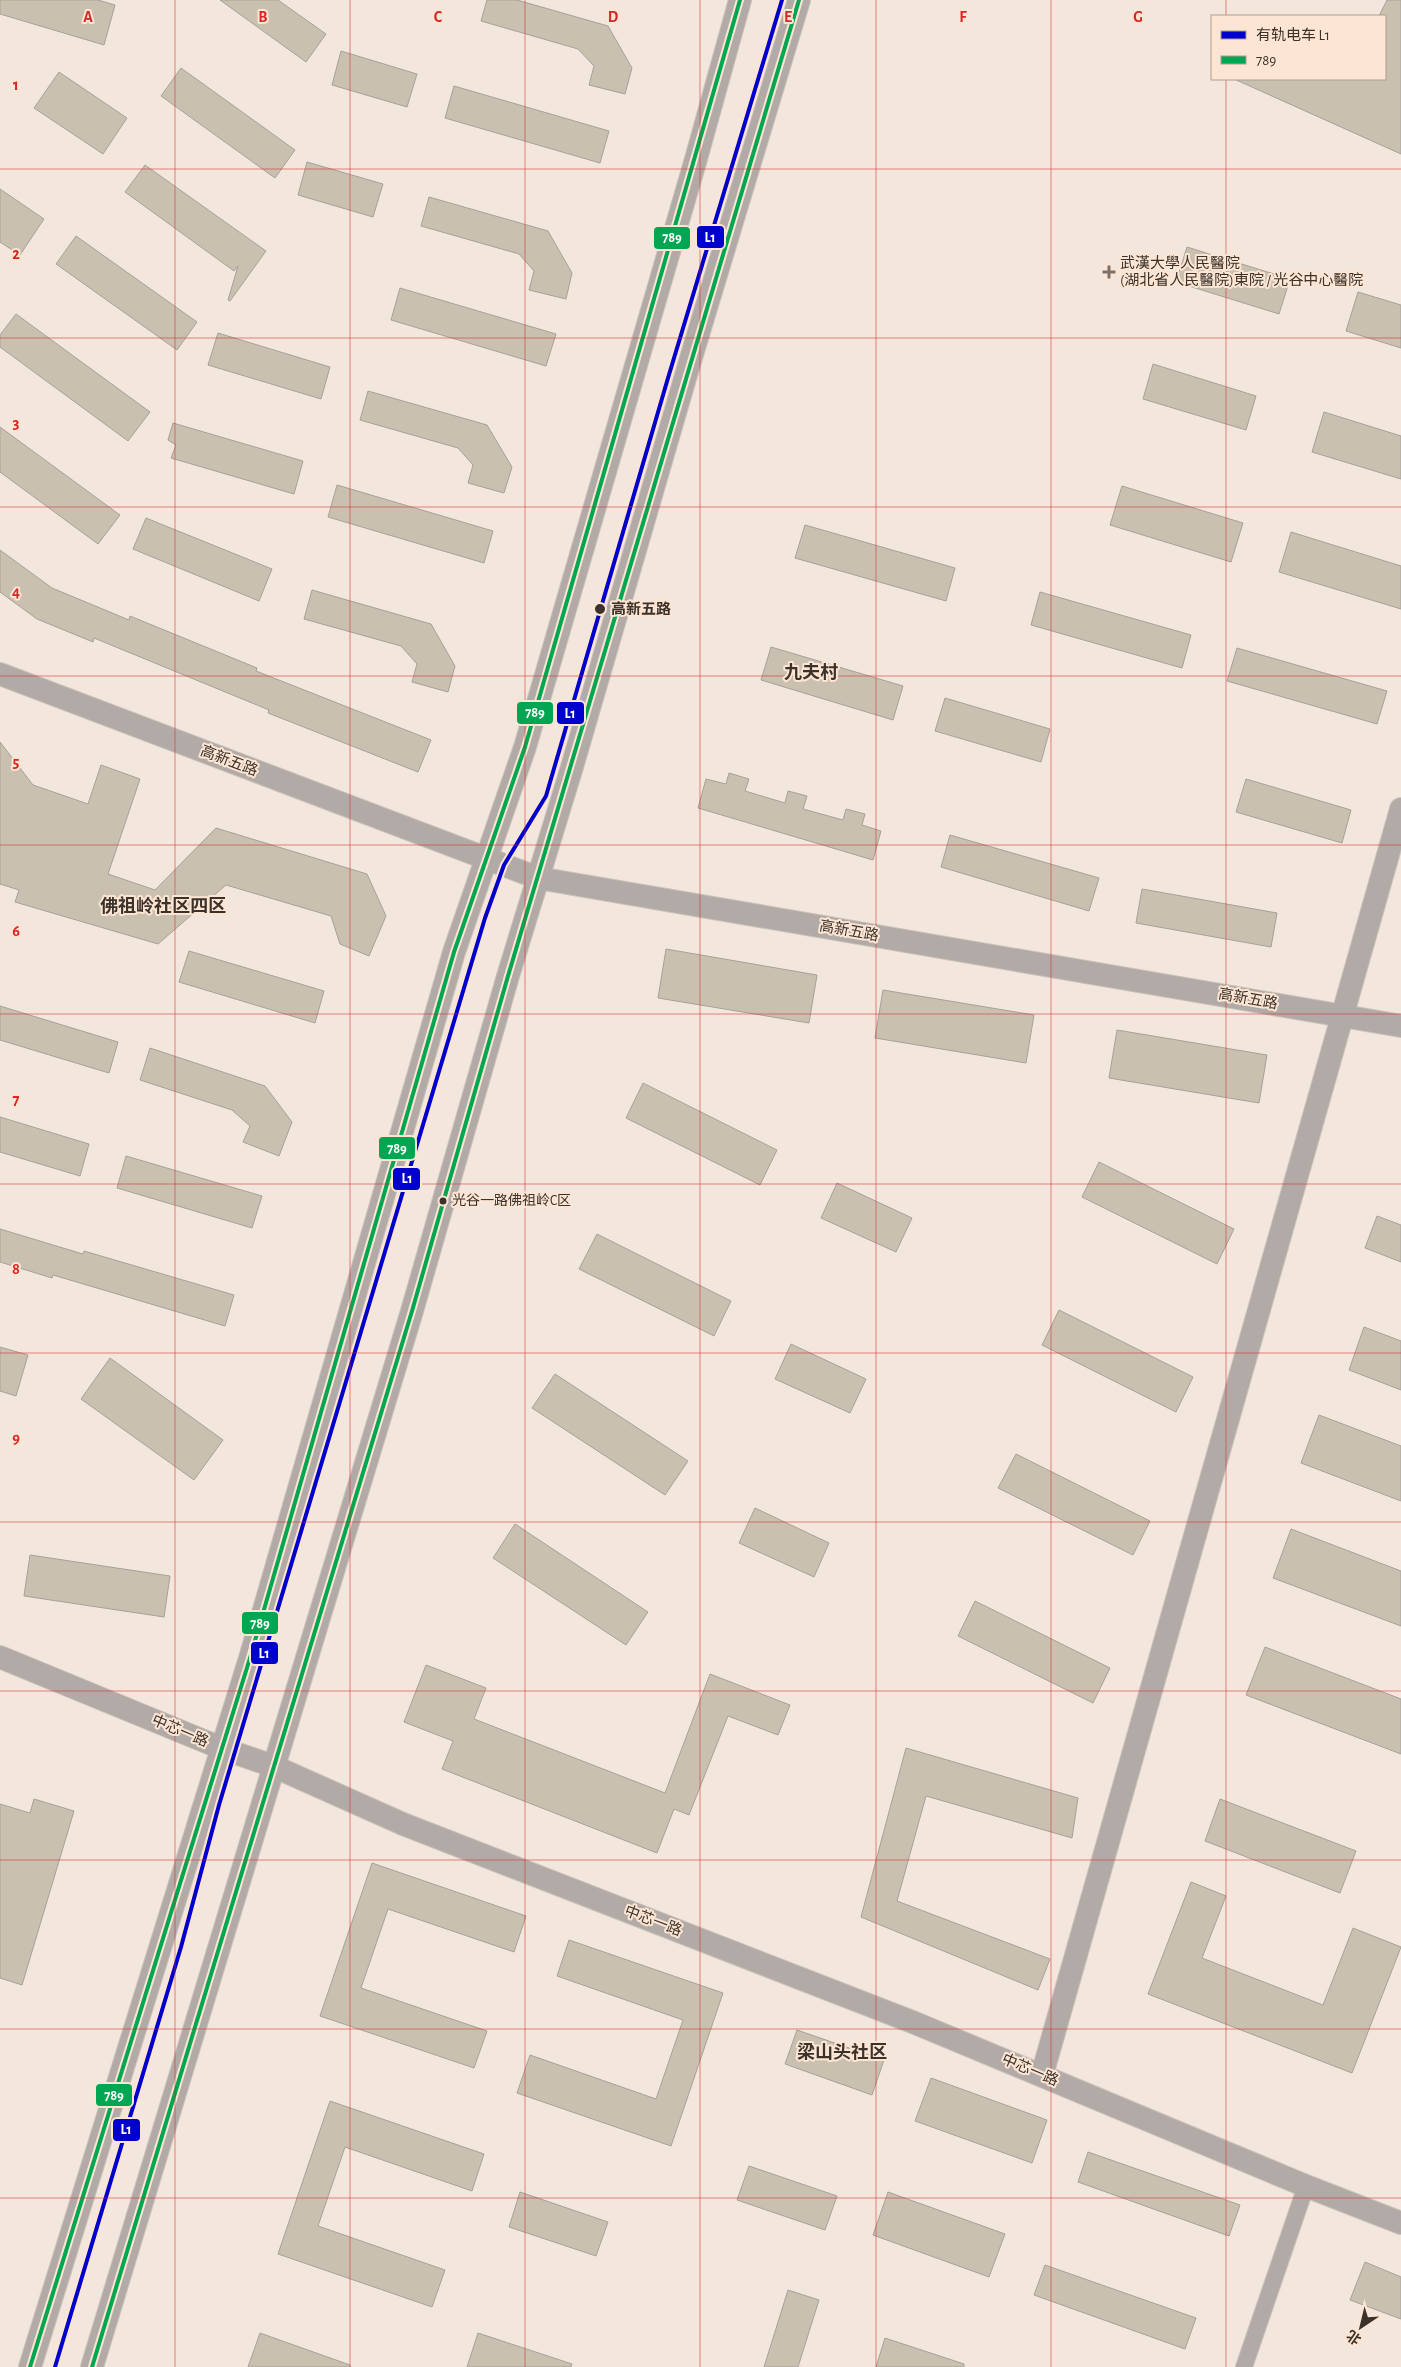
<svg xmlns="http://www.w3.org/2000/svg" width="1401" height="2367" font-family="'Alegreya Sans','Noto Sans SC',sans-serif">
<rect width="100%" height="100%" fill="#f3e6dd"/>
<g fill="#cac0b0" stroke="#a8a198">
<path d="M0 0H98L115 5 104 45 0 14Z"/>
<path d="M220 0H278L326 34 306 62Z"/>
<path d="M487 0H517L608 26 632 68 625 94 589 85 594 66 578 49 481 21Z"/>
<path d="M1387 0H1401V154L1234 79H1385V16H1379Z"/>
<path d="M341 51 417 74 407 107 332 85Z"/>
<path d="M181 68 295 150 275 178 161 96Z"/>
<path d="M59 72 127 118 103 154 34 108Z"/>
<path d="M454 86 609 131 600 163 445 118Z"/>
<path d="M307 162 383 184 373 217 298 195Z"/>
<path d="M145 165 266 251 230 301 228 300 238 266 234 271 125 192Z"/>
<path d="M0 189 44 219 20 255 0 242Z"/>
<path d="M429 197 548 231 572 273 566 299 529 290 534 271 519 254 421 226Z"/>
<path d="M76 236 197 322 177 350 56 264Z"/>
<path d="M1187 247 1290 279 1279 314 1176 282Z"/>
<path d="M400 288 556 334 546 366 391 320Z"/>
<path d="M1358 292 1401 305V348L1346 331Z"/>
<path d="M16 314 150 412 128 441 0 347V335Z"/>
<path d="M218 333 330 367 321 399 208 365Z"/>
<path d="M1153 364 1256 396 1246 430 1143 399Z"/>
<path d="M368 391 487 425 512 467 504 493 468 483 473 465 458 448 360 420Z"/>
<path d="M1324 412 1401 436V479L1312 452Z"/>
<path d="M173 423 303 461 294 494 171 458 176 445 168 440Z"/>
<path d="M0 427 120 515 98 544 0 472Z"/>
<path d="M337 485 493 531 484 563 328 517Z"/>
<path d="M1122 486 1243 523 1231 562 1110 525Z"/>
<path d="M146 518 272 569 259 601 133 549Z"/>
<path d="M805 525 955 568 946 601 795 558Z"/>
<path d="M1291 532 1401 566V609L1279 572Z"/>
<path d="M0 550 52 588 129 620 130 616 257 668 256 671 431 740 418 772 268 713 269 710 94 638 93 642 37 619 0 592Z"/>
<path d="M312 590 431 624 455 666 448 692 412 682 417 664 401 646 304 619Z"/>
<path d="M1040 592 1191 635 1182 668 1031 625Z"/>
<path d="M771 647 903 686 893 720 761 680Z"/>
<path d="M1237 648 1387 691 1377 724 1227 681Z"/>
<path d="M945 698 1050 729 1041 762 935 731Z"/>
<path d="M0 742 33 785 88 804 101 765 140 779 108 874 155 890 216 828 367 874 386 916 369 956 340 944 331 916 226 885 158 944 15 902 19 890 0 884Z"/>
<path d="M729 773 749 779 745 791 785 803 788 791 807 796 803 809 843 820 846 809 865 814 862 825 881 831 873 860 698 808 706 779 726 784Z"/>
<path d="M1246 779 1351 810 1342 843 1236 812Z"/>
<path d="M950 835 1099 878 1089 911 941 867Z"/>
<path d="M1142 889 1277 913 1271 947 1136 923Z"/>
<path d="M666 949 817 975 809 1023 658 998Z"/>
<path d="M189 951 324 991 315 1023 179 982Z"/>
<path d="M883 990 1034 1015 1026 1063 875 1038Z"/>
<path d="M0 1006 118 1042 109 1073 0 1040Z"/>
<path d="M1117 1030 1267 1055 1259 1103 1109 1078Z"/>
<path d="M150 1048 265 1086 292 1122 279 1156 243 1142 250 1126 232 1110 140 1080Z"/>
<path d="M643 1083 777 1150 760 1185 626 1118Z"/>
<path d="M0 1117 89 1144 80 1176 0 1152Z"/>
<path d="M126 1156 262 1196 252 1228 117 1188Z"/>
<path d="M1099 1162 1234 1229 1217 1264 1082 1197Z"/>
<path d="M837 1183 912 1218 896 1252 821 1218Z"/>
<path d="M1377 1216 1401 1225V1262L1365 1248Z"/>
<path d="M0 1229 83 1254 84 1251 234 1295 225 1326 53 1275 52 1278 0 1262Z"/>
<path d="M597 1234 731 1301 714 1336 579 1269Z"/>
<path d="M1059 1310 1193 1377 1176 1412 1042 1345Z"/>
<path d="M1364 1327 1401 1341V1390L1349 1370Z"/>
<path d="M791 1344 866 1379 850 1413 775 1379Z"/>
<path d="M0 1347 28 1355 16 1396 0 1391Z"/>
<path d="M110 1358 223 1440 194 1480 81 1399Z"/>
<path d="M555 1374 688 1461 665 1495 532 1408Z"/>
<path d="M1319 1415 1401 1446V1501L1301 1463Z"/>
<path d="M1016 1454 1150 1521 1133 1555 998 1488Z"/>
<path d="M755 1508 829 1543 814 1577 739 1543Z"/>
<path d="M515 1524 648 1612 626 1645 493 1558Z"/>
<path d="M1291 1529 1401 1571V1626L1273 1578Z"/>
<path d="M30 1555 170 1576 164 1617 24 1596Z"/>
<path d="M975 1601 1110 1668 1093 1703 958 1636Z"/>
<path d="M1265 1647 1401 1699V1754L1246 1695Z"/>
<path d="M426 1665 486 1688 474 1719 665 1793 710 1674 790 1705 778 1735 728 1716 689 1815 674 1809 657 1853 442 1769 453 1741 404 1722Z"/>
<path d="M906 1748 1078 1798 1072 1838 926 1796 897 1901 1050 1959 1038 1990 861 1917Z"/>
<path d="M34 1799 74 1811 22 1985 0 1978V1804L30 1813Z"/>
<path d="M1220 1799 1356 1851 1340 1893 1205 1841Z"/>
<path d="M372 1863 526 1916 514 1952 388 1909 361 1988 487 2031 474 2068 320 2016Z"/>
<path d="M1191 1882 1226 1896 1202 1958 1323 2005 1353 1928 1401 1947 1352 2073 1148 1994Z"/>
<path d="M569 1940 723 1993 671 2146 517 2093 530 2055 656 2099 683 2020 557 1976Z"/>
<path d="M797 2030 884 2060 872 2095 785 2064Z"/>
<path d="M931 2078 1047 2120 1032 2163 915 2121Z"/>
<path d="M330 2101 484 2154 472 2191 345 2147 318 2226 445 2270 432 2307 278 2254Z"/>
<path d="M1088 2152 1240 2205 1229 2236 1078 2182Z"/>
<path d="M749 2166 837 2196 825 2230 737 2200Z"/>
<path d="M520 2192 608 2222 596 2256 509 2227Z"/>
<path d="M888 2192 1005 2234 989 2277 873 2235Z"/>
<path d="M1365 2262 1401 2277V2319L1350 2300Z"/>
<path d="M1045 2265 1196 2318 1185 2349 1034 2295Z"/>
<path d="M788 2290 819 2300 798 2367H764Z"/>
<path d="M260 2333 350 2365V2367H248Z"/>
<path d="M478 2333 572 2364 571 2367H467Z"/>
<path d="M885 2338 964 2364V2367H876Z"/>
</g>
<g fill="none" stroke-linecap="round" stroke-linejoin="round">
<defs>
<path id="street" d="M1244 2367 1306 2186"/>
<g id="secondary">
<path d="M0 674 538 878 1401 1026"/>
<path d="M0 1657 221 1748 273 1766 403 1824 915 2023 1306 2186 1401 2223"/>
<path d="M1042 2075 1401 809"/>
<path d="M30 2367 250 1658 454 952 525 747 696 159 740 0"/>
<path d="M92 2367 412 1311 508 976 572 767 691 358 799 0"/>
</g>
</defs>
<use href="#street" stroke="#cdc3bb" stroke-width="18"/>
<use href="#secondary" stroke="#cdc3bb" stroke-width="24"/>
<use href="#street" stroke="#b2aaa7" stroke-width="16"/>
<use href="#secondary" stroke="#b2aaa6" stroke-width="22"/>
<defs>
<g id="bus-1">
<path d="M30 2367 250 1658 454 952 525 747 740 0"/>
<path d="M92 2367 412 1311 508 976 799 0"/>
</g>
</defs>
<use href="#bus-1" stroke="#fde5d3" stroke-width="8"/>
<use href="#bus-1" stroke="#00a651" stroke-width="4"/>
<defs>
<path id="tram-1" d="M55 2367 181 1947 219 1805 485 918 504 865 546 796 668 378 782 0"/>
</defs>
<use href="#tram-1" stroke="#fde5d3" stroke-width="8"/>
<use href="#tram-1" stroke="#0000cd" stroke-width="4"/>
</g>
<path fill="none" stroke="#d62828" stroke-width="1" stroke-opacity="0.55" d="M175 0V2367M350 0V2367M525 0V2367M700 0V2367M876 0V2367M1051 0V2367M1226 0V16M1226 79V2367M0 169H1401M0 338H1401M0 507H1401M0 676H1401M0 845H1401M0 1014H1401M0 1184H1401M0 1353H1401M0 1522H1401M0 1691H1401M0 1860H1401M0 2029H1401M0 2198H1401"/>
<path fill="#7b7169" stroke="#fde5d3" stroke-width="2" d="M1106.5 264.5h5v5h5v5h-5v5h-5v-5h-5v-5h5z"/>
<g fill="#3b322b" stroke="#fde5d3" stroke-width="2">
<circle cx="600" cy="609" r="6"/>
<circle cx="443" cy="1201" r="4.5"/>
</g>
<g text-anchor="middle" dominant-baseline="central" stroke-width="4" stroke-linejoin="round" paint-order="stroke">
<g font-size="14" fill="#3b322b" stroke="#fde5d3" text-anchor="start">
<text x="452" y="1201">光谷一路佛祖岭C区</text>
</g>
<g font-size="15" fill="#3b322b" stroke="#fde5d3" text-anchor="start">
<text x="1120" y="263">武漢大學人民醫院<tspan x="1120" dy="17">(湖北省人民醫院)東院 / 光谷中心醫院</tspan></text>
</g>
<g font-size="15" font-weight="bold" fill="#3b322b" stroke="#fde5d3" text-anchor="start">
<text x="611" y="609">高新五路</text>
</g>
<g font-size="15" fill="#3b322b" stroke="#fde5d3">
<text transform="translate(229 761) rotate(21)">高新五路</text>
<text transform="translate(849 931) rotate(10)">高新五路</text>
<text transform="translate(1248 999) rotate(10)">高新五路</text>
<text transform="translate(180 1731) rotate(23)">中芯一路</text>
<text transform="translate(653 1921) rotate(21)">中芯一路</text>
<text transform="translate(1030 2070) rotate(23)">中芯一路</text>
</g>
<g font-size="18" font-weight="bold" fill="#3b322b" stroke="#fde5d3">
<text x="811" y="673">九夫村</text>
<text x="163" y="907">佛祖岭社区四区</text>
<text x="842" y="2053">梁山头社区</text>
</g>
</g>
<g font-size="16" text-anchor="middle" font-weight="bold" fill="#d62828" stroke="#fde5d3" stroke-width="4" stroke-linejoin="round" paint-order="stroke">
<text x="88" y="22">A</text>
<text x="263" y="22">B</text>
<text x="438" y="22">C</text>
<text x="613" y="22">D</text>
<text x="788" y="22">E</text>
<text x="963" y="22">F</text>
<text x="1138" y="22">G</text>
<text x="16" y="90">1</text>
<text x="16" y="259">2</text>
<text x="16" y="428">3</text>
<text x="16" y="597">4</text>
<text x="16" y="767">5</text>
<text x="16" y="936">6</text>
<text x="16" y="1105">7</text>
<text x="16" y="1274">8</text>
<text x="16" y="1443">9</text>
</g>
<g stroke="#fde5d3" stroke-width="2">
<rect x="696" y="225" width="29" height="24" rx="5" fill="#0000cd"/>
<rect x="653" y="226" width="38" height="24" rx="5" fill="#00a651"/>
<rect x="516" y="701" width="38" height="24" rx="5" fill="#00a651"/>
<rect x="556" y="701" width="29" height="24" rx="5" fill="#0000cd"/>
<rect x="378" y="1136" width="38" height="24" rx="5" fill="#00a651"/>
<rect x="392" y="1167" width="29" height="24" rx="5" fill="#0000cd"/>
<rect x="241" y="1611" width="38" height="24" rx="5" fill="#00a651"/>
<rect x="250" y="1641" width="29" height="24" rx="5" fill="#0000cd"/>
<rect x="95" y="2083" width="38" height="24" rx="5" fill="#00a651"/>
<rect x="112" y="2118" width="29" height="24" rx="5" fill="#0000cd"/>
</g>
<g font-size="14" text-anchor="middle" font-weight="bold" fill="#fff">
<text x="710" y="242">L1</text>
<text x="672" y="242">789</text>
<text x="535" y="717">789</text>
<text x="570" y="718">L1</text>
<text x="397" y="1153">789</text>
<text x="407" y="1183">L1</text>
<text x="260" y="1628">789</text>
<text x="264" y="1658">L1</text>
<text x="114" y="2100">789</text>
<text x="126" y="2134">L1</text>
</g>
<rect x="1211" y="15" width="175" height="65" fill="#fde5d3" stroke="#af9d90"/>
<rect x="1221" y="31" width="25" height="8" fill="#0000cd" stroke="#af9d90"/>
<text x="1256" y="40" font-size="15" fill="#3b322b">有轨电车 L1</text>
<rect x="1221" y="56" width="25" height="8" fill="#00a651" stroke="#af9d90"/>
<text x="1256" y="65" font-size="15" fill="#3b322b">789</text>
<g transform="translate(1361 2327) rotate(215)" stroke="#fde5d3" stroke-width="4" paint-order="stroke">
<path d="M0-4L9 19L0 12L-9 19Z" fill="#3b322b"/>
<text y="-8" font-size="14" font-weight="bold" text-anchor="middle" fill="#3b322b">北</text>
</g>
</svg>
